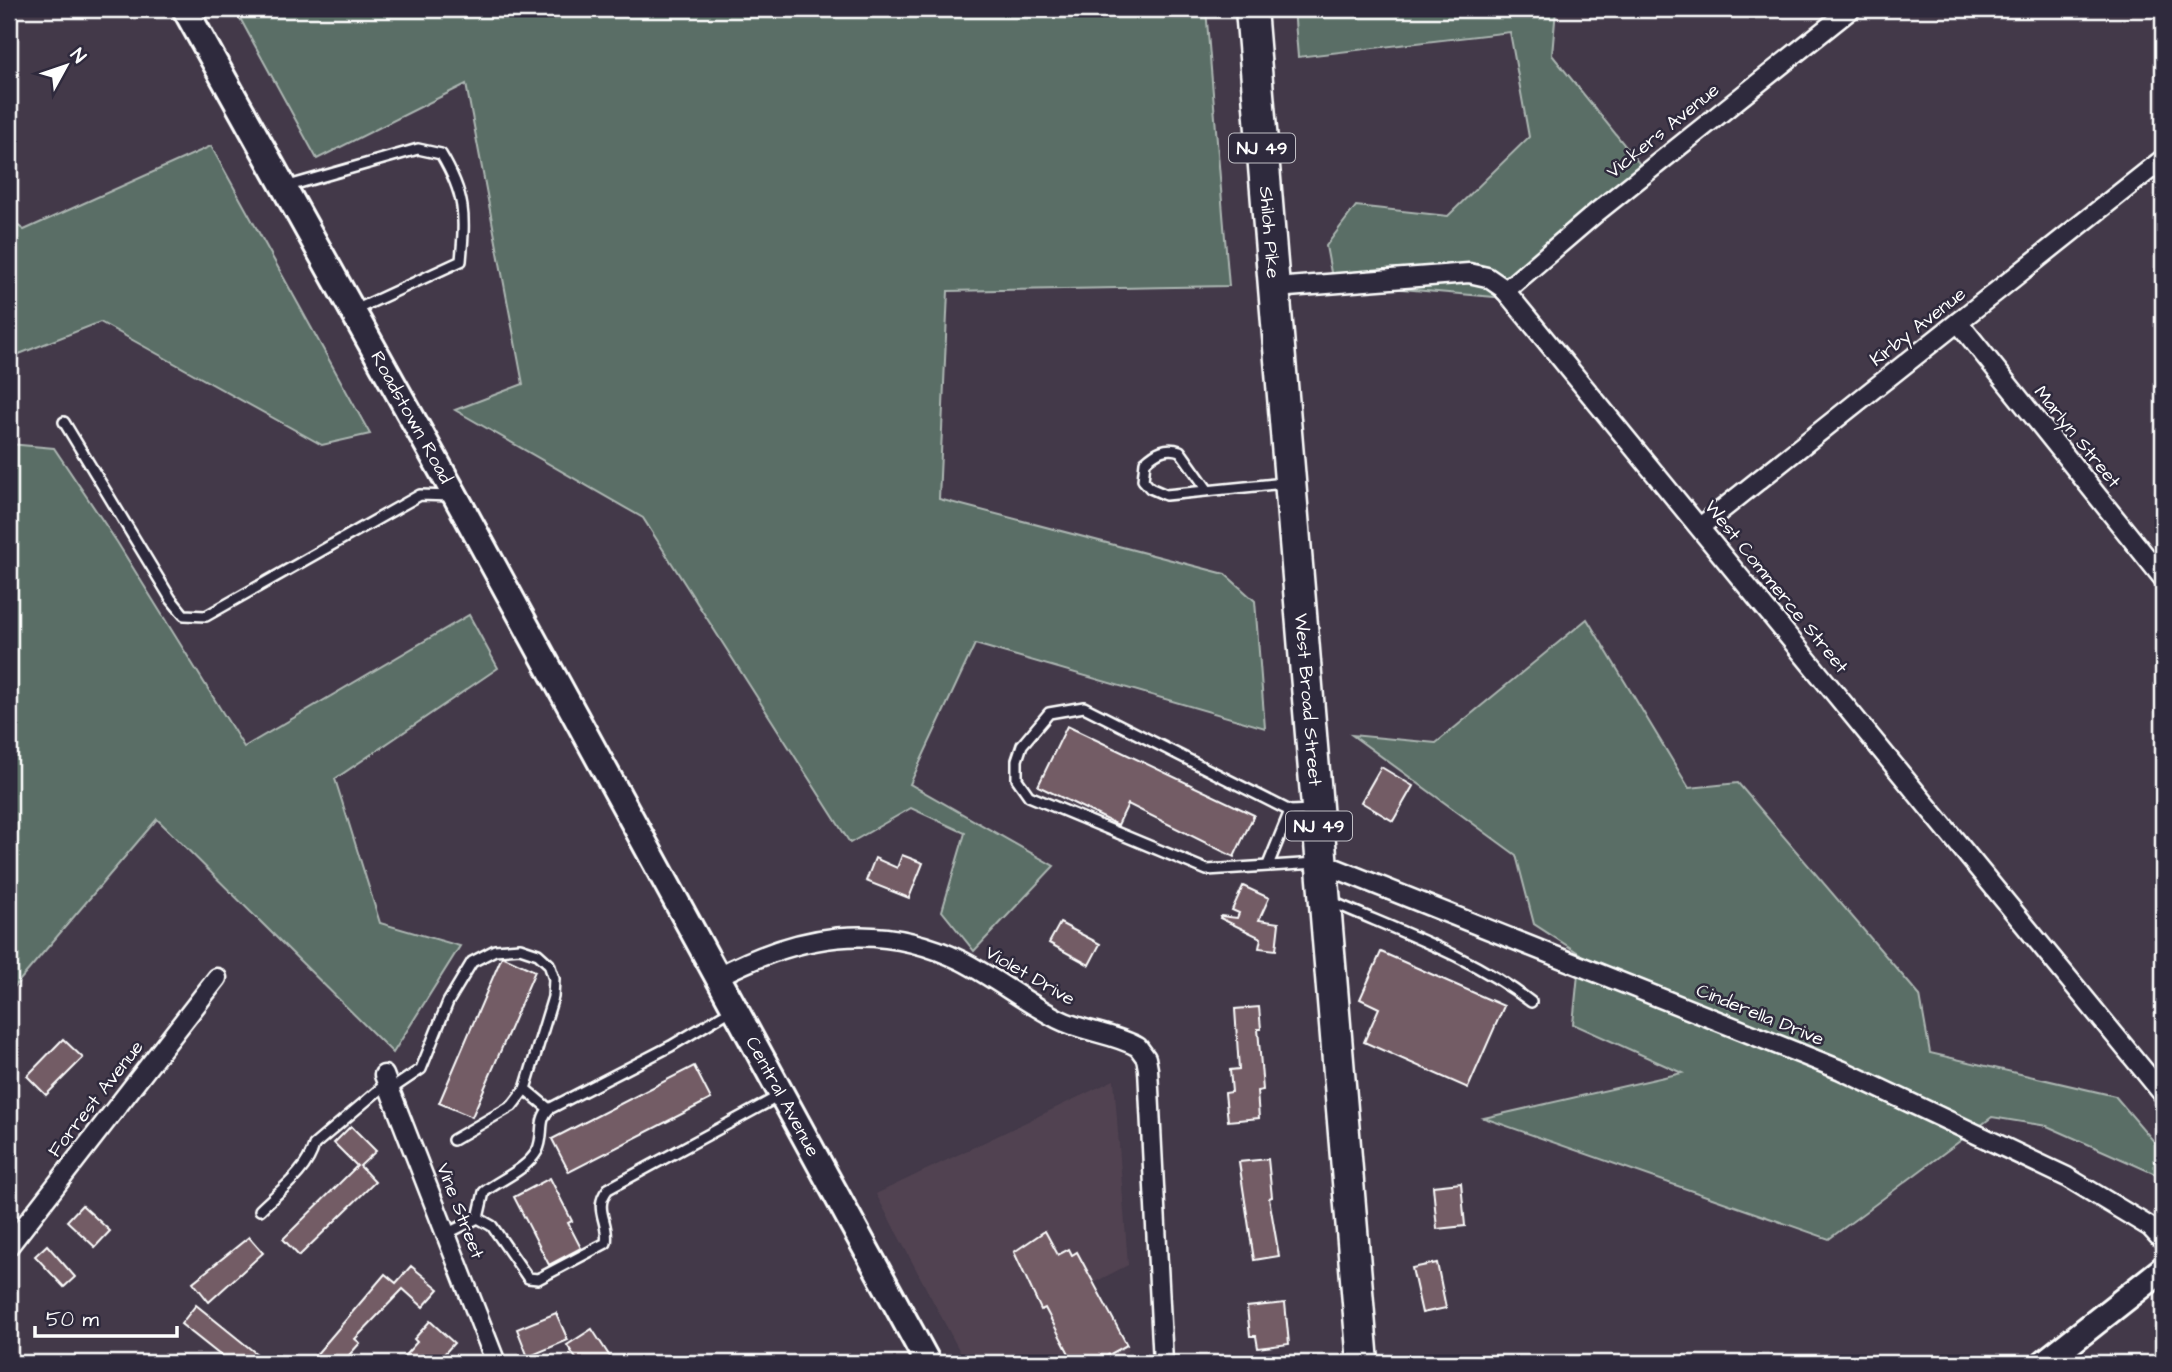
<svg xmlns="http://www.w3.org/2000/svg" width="2172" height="1372" font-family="'Architects Daughter',sans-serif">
<rect width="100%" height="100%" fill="#433949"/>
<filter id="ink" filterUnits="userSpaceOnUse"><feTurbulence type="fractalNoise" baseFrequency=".0143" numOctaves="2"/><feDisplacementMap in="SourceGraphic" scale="14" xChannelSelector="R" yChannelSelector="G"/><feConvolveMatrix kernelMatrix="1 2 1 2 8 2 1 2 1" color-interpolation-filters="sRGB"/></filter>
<g filter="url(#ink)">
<path fill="#514351" d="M1114 1080 1128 1265 1093 1283 1129 1350 1105 1363H966L876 1194Z"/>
<g fill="#5a6e66" stroke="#acb6b2" stroke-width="2">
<path d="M235 9H1206L1229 286 948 291 939 499 1225 574 1255 601 1265 728 975 644 910 784 1054 866 974 951 942 911 965 833 911 808 850 843 643 518 455 410 523 384 466 84 317 159Z"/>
<path d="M1294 9H1556L1552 55 1651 178 1506 298 1333 283 1326 246 1356 206 1448 216 1529 137 1510 32 1298 57Z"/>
<path d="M211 146 370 434 322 445 100 322 9 358V219L24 230Z"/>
<path d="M9 444 54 448 117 542 244 747 469 615 498 668 335 779 380 923 460 946 393 1053 157 819 9 993Z"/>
<path d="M1587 619 1689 788 1738 783 1920 996 1930 1053 2115 1096 2163 1152 2162 1177 2047 1126 1992 1117 1829 1239 1484 1118 1682 1073 1573 1024 1580 954 1534 924 1516 855 1352 735 1436 743Z"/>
</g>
<g fill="#735b65" stroke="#fff" stroke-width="2">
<path d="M1067 726 1254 815 1234 857 1128 804 1118 825 1038 786Z"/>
<path d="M1381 767 1413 786 1393 821 1361 802Z"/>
<path d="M902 855 923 863 909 898 866 881 875 858 897 868Z"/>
<path d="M1243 886 1269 898 1259 920 1279 923 1276 950 1259 948 1261 938 1220 918 1221 916 1237 918 1239 913 1232 910Z"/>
<path d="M1060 923 1100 944 1089 965 1049 943Z"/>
<path d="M1381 952 1504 1006 1468 1088 1364 1042 1379 1008 1360 999Z"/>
<path d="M502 956 535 971 472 1117 439 1103Z"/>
<path d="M1259 1007 1261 1029H1258L1263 1090 1257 1091 1259 1118 1228 1121 1225 1093 1232 1092 1230 1070 1239 1069 1235 1009Z"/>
<path d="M63 1039 83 1058 46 1095 27 1076Z"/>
<path d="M694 1066 711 1099 569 1172 552 1139Z"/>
<path d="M351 1126 376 1151 360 1166 375 1182 299 1256 283 1239 357 1166 334 1143Z"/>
<path d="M1268 1159 1272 1197 1269 1198 1279 1256 1254 1260 1239 1162Z"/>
<path d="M550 1178 572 1221 568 1223 581 1248 549 1265 514 1197Z"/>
<path d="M1461 1183 1465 1226 1437 1229 1433 1186Z"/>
<path d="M82 1205 110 1231 95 1247 67 1221Z"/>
<path d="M1045 1231 1058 1255 1069 1249 1072 1255 1077 1252 1127 1345 1094 1363H1074L1045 1308 1041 1310 1014 1252Z"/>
<path d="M249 1237 263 1253 209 1302 193 1282Z"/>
<path d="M47 1245 75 1277 64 1287 35 1256Z"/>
<path d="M1437 1263 1446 1308 1422 1313 1412 1268Z"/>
<path d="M411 1266 439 1289 423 1307 403 1289 355 1339 360 1343 342 1363H309L385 1274 396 1283Z"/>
<path d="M1285 1303 1289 1344 1258 1348 1256 1336H1250L1247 1307Z"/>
<path d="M196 1305 268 1363H230L181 1324Z"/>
<path d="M556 1313 568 1340 528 1357 517 1329Z"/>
<path d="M430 1321 454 1343 436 1363H398L417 1342 414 1339Z"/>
<path d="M592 1329 614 1363H579L567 1345Z"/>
</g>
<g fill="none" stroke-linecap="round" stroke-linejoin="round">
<defs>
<g id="service">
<path d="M285 187 418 149 441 154C466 196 465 215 461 261L355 310"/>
<path d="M64 422 171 599 184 615 206 616 420 495 451 496"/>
<path d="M1207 489 1180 451C1166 446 1156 452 1145 462L1143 480 1150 488 1166 495 1285 483"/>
<path d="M1312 810 1290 811 1084 707 1049 713 1022 745 1017 760V779L1029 796 1207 870 1317 863"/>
<path d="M1268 865 1290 811"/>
<path d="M1330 901C1398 931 1472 956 1531 1002"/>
<path d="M525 1089 549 1109"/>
<path d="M390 1090 421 1069 448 1002 472 962 495 950 520 948 538 954 549 964 554 979 553 997 525 1089 512 1106 453 1140"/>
<path d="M260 1210C279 1191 307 1172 314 1145L387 1083"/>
<path d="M478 1218 492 1226 528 1278 538 1279 606 1243C610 1222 592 1209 608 1189L781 1095"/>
<path d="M446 1234 478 1218 484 1192C501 1179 526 1170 537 1151 545 1136 537 1121 549 1109L671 1046 733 1009"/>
</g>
<g id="minor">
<path d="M1275 288 1469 273 1487 277 1503 288 2163 1094"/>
<path d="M1505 291 1597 212 1851 9"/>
<path d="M1958 322 2163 578"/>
<path d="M1700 527 2163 159"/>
<path d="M1322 863 1841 1070 2067 1177 2150 1227 2163 1241"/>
<path d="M717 977C796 935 878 919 962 961 995 978 1025 1002 1058 1019 1083 1032 1113 1033 1138 1047L1146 1058 1148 1069 1163 1363"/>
<path d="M384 1075 496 1363"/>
<path d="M9 1246 217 978"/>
</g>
<g id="secondary">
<path id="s1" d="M185 9 456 497 928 1363"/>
<path d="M2044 1363 2163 1269"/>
</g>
<g id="trunk">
<path id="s2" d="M1251 9 1363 1363"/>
</g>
</defs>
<use href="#service" stroke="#fff" stroke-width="14"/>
<use href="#minor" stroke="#fff" stroke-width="23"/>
<use href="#secondary" stroke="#fff" stroke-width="30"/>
<use href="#trunk" stroke="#fff" stroke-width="35"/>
<use href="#service" stroke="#2f2a3d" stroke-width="9"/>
<use href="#minor" stroke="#2f2a3d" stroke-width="18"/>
<use href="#secondary" stroke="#2f2a3d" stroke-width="24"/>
<use href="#trunk" stroke="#2f2a3d" stroke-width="30"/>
</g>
</g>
<g text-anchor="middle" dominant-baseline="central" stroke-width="5" stroke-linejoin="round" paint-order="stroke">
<g fill="#2f2a3d" stroke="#c1bfc5" stroke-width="2">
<rect x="1229" y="133.5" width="66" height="29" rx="5"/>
<rect x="1286" y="811.5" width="66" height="29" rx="5"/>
</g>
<g font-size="18" font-weight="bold" fill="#fff">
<text x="1262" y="148">NJ 49</text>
<text x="1319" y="826">NJ 49</text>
</g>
<g font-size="19" fill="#fff" stroke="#2f2a3d">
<text transform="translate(1663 131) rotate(-39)">Vickers Avenue</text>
<text stroke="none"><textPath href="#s2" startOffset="224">Shiloh Pike</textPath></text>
<text transform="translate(1918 327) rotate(-38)">Kirby Avenue</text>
<text stroke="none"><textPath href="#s1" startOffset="467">Roadstown Road</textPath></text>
<text transform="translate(2077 437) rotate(51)">Marlyn Street</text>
<text transform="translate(1776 587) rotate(51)">West Commerce Street</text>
<text stroke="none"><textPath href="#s2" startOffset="693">West Broad Street</textPath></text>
<text transform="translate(1030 976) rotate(30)">Violet Drive</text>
<text transform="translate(1760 1015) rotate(22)">Cinderella Drive</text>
<text stroke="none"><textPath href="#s1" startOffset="1241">Central Avenue</textPath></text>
<text transform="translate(96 1099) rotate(-52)">Forrest Avenue</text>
<text transform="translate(460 1211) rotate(69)">Vine Street</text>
</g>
</g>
<rect width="2172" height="1372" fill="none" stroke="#2f2a3d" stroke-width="35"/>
<rect x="18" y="18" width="2137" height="1337" fill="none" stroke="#fff" stroke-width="2.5" filter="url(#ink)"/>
<g transform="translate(66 66) rotate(50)" stroke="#2f2a3d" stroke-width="5" paint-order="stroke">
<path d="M0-5L12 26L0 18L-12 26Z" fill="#ffffff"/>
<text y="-10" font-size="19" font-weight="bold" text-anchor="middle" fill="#ffffff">N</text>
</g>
<path d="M35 1326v10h142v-10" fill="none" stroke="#ffffff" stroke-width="3.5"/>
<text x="46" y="1326" font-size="21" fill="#ffffff" stroke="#2f2a3d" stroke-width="5" paint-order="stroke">50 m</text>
</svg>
